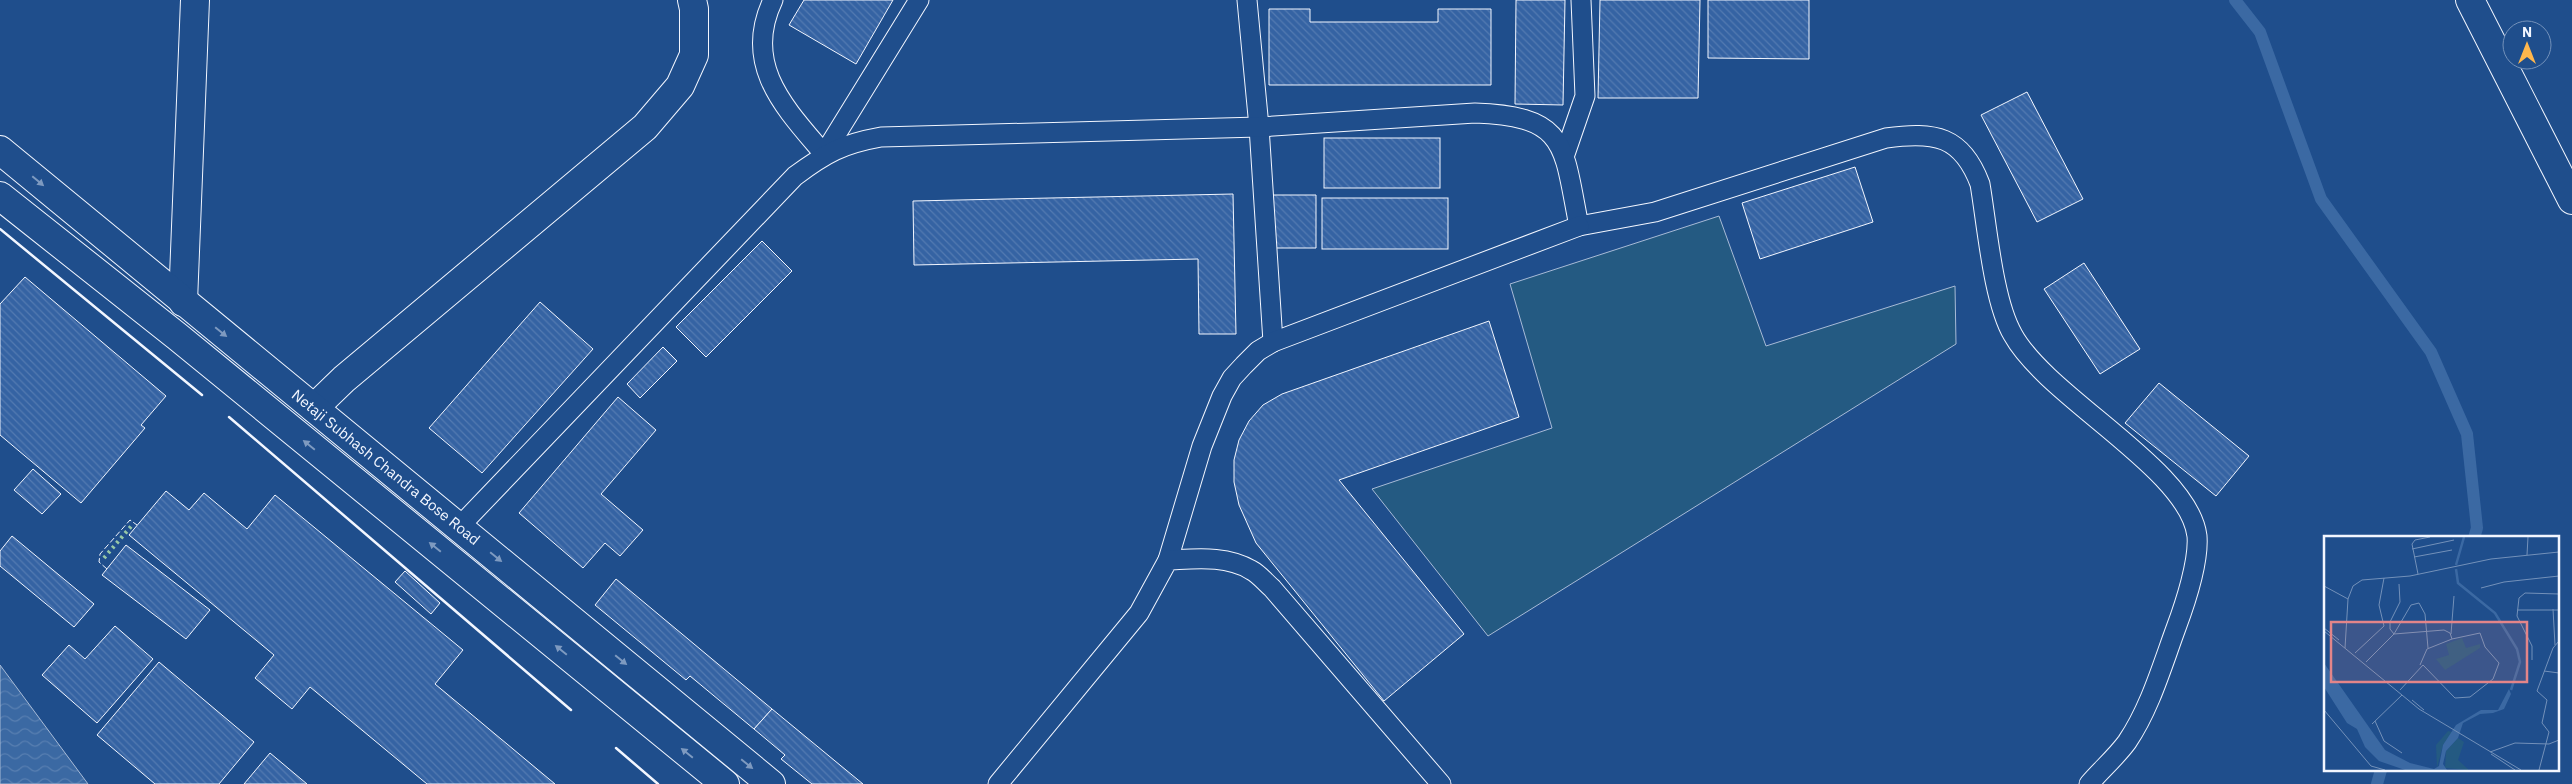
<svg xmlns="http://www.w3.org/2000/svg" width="2572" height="784" font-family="'IBM Plex Sans',sans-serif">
<defs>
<pattern id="water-waves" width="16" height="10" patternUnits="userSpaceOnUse" patternTransform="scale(1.25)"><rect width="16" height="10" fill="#3b69a3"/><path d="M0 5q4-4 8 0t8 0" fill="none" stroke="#587fb1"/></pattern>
<pattern id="building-back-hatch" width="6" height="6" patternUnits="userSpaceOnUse" patternTransform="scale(1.25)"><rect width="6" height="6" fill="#3563a3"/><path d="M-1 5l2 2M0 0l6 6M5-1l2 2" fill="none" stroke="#537ab1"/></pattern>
</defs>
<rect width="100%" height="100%" fill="#1f4e8c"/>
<path fill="#245a82" stroke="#a8bbd7" d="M1719 216 1766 346 1955 286 1956 344 1488 636 1372 489 1552 428 1510 284Z"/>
<path fill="url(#water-waves)" stroke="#a8bbd7" d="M0 665 88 784H0Z"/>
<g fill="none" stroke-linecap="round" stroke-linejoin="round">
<g stroke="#3b69a3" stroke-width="12">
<path d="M2235 0 2260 32 2321 199 2431 352 2467 434 2477 528 2474 538"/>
<path d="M2377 784 2381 770"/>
</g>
</g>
<g fill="url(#building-back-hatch)" stroke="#f2f6ff">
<path d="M804 0H893L856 64 789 25Z"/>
<path d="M1516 0H1565L1563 105 1515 104Z"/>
<path d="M1600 0H1700L1698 98H1598Z"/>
<path d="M1708 0H1809V59L1708 58Z"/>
<path d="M1269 9H1310V22H1438V9H1491V85H1269Z"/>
<path d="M2027 92 2083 199 2037 222 1981 115Z"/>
<rect x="1324" y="138" width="116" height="50"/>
<path d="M1855 167 1873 222 1760 259 1742 203Z"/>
<path d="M1233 194 1236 334H1199L1198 259 914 265 913 201Z"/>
<path d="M1273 195H1316V248H1274Z"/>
<rect x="1322" y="198" width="126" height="51"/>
<path d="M762 241 792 271 706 357 676 327Z"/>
<path d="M2084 263 2140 349 2100 374 2044 289Z"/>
<path d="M25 277 166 396 141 425 145 428 81 503 0 435V304Z"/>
<path d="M540 302 593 349 482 473 429 428Z"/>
<path d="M1489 321 1519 417 1339 480 1464 634 1384 701 1256 543 1239 505 1234 482V460L1239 440 1249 421 1263 405 1282 394Z"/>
<path d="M663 347 677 361 640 398 627 384Z"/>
<path d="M2159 383 2249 456 2216 496 2125 423Z"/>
<path d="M618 397 656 430 601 494 643 530 620 556 605 543 583 568 519 513Z"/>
<path d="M33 469 61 494 42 514 14 490Z"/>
<path d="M166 491 189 510 204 493 247 529 275 495 463 650 435 684 555 784H427L310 687 292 709 255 678 274 655 129 535Z"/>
<path d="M12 536 94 604 74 627 0 566V551Z"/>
<path d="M126 545 210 610 186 639 102 575Z"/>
<path d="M405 571 440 603 431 614 395 582Z"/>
<path d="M616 579 772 709 754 729 690 676 686 680 595 605Z"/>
<path d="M115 626 153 659 97 723 42 675 69 645 85 659Z"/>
<path d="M159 662 254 742 219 784H155L97 735Z"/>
<path d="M772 709 863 784H812L781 759 785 755 754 729Z"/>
<path d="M270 753 307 784H244Z"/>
</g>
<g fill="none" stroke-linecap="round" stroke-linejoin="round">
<defs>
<g id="lane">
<path d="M773 0C742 65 785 108 824 154L919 0"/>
<path d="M1247 0 1259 127 1273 342"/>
<path d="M1565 154 1585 96 1581 0"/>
<path d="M459 527 795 176C826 153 842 144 881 137L1259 127 1475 113C1569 116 1563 147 1579 226L1655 212 1886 138C1935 131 1962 136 1980 184 1987 225 1993 301 2013 335 2048 398 2189 469 2197 536 2199 561 2185 604 2176 628 2162 666 2150 708 2127 742 2116 757 2101 770 2089 784"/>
<path d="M1168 560 1202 446 1222 396 1232 378 1244 365 1258 351 1273 342 1579 226"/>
<path d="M998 784 1139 613 1168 560C1195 559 1226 555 1251 570 1259 574 1265 582 1272 588L1441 784"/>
</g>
<g id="street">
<path d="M2470 0 2572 200"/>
<path d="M183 302 195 0"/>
<path d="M314 408 344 379 645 127 680 86 694 55V9L692 0"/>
</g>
<g id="secondary">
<path d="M0 150 771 784"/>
<path d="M0 196 178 337 725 784"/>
</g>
</defs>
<use href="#lane" stroke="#f2f6ff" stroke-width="21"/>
<use href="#street" stroke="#f2f6ff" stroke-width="30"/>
<use href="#secondary" stroke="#f2f6ff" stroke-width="30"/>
<use href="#lane" stroke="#1f4e8c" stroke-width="19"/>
<use href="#street" stroke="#1f4e8c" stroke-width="28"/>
<use href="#secondary" stroke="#1f4e8c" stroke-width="28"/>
<path stroke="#97c8a6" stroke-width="4" stroke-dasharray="2.5 4" stroke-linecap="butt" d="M104 558 133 524"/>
<path stroke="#f2f6ff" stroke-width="1" stroke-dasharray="6 2.5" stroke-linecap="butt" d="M107 569 99 562 100 554 130 520 137 525"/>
<g stroke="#f2f6ff" stroke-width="2.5">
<path d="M0 229 202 395"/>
<path d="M229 417 571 710"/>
<path d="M616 748 658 784"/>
</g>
</g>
<defs><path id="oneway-solid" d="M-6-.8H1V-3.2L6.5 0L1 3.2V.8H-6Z" transform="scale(1.25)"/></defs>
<g fill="#7e9ac0">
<use href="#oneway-solid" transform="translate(38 181) rotate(40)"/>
<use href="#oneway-solid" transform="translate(221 332) rotate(39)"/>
<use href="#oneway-solid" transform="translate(309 445) rotate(-141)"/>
<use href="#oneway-solid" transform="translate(435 547) rotate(-141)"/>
<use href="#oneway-solid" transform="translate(496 557) rotate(39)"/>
<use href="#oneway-solid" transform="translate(561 650) rotate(-141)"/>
<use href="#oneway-solid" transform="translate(621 660) rotate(39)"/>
<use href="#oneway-solid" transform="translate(687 753) rotate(-141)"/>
<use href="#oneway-solid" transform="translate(747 764) rotate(39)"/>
</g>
<g text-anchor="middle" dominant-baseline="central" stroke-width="4" stroke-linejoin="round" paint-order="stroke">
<g font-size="15" fill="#f2f6ff" stroke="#1f4e8c">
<text transform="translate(386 467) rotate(39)">Netaji Subhash Chandra Bose Road</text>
</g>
</g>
<g transform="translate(2324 536)">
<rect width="235" height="235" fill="#1f4e8c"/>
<path d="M138 102 142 112 156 108V112L121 134 112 123 125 119 122 108ZM124 195 128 196 119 209 113 232 112 209ZM134 202 140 206 134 224 145 234 121 232 122 215Z" fill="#245a82"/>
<path d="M0 127 61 214 86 227 110 233 115 230 119 209 132 189 157 174H174L185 153 187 158 180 173 169 177 156 178 139 187 134 202 122 215 119 228 123 234H81L55 225 41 211 33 193 23 187 0 151Z" fill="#3b69a3"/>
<path fill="none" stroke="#3b69a3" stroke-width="2.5" d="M132 29 140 1M132 33 134 47 171 77 193 113 196 126 187 154"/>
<path fill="none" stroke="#7391ba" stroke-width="1" d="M88 13 130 4M203 19 204 1M90 21 128 14M94 38 88 8 91 4 106 1M75 48 76 66 66 86V93L70 98 87 69 95 67 101 78 104 112M0 50 24 63M157 52 180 46 235 40M229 73 231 109M193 74H235M0 92 15 104M0 95 95 173 197 234M127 98 130 60M21 112 24 63 29 50 38 44 86 40 167 23 235 16M31 117 60 90 55 69 60 42M208 124V110L193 80 195 62 201 57 235 58M42 126 70 98 120 94 126 97 128 103 156 97 161 111 175 127 169 143 146 161 131 162 99 129 76 154M96 129 103 113 128 103M220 135 235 137M88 164 100 174M0 174 47 230 61 234M51 185 60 205 78 217M48 188 78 159M166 216 191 207 225 208 235 204M167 218 191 234M215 234 225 196 218 187 223 164 213 155 229 112 235 105"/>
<path fill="#e38589" fill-opacity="0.15" stroke="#e38589" stroke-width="2.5" d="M7 86H203V146H7Z"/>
<rect width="235" height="235" fill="none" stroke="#f2f6ff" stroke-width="2.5"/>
</g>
<g transform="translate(2527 45)"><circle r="24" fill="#1f4e8c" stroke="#7391ba"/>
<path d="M0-4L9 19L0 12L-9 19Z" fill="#ffb74d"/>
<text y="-8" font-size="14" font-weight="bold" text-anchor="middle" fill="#f2f6ff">N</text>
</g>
</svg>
